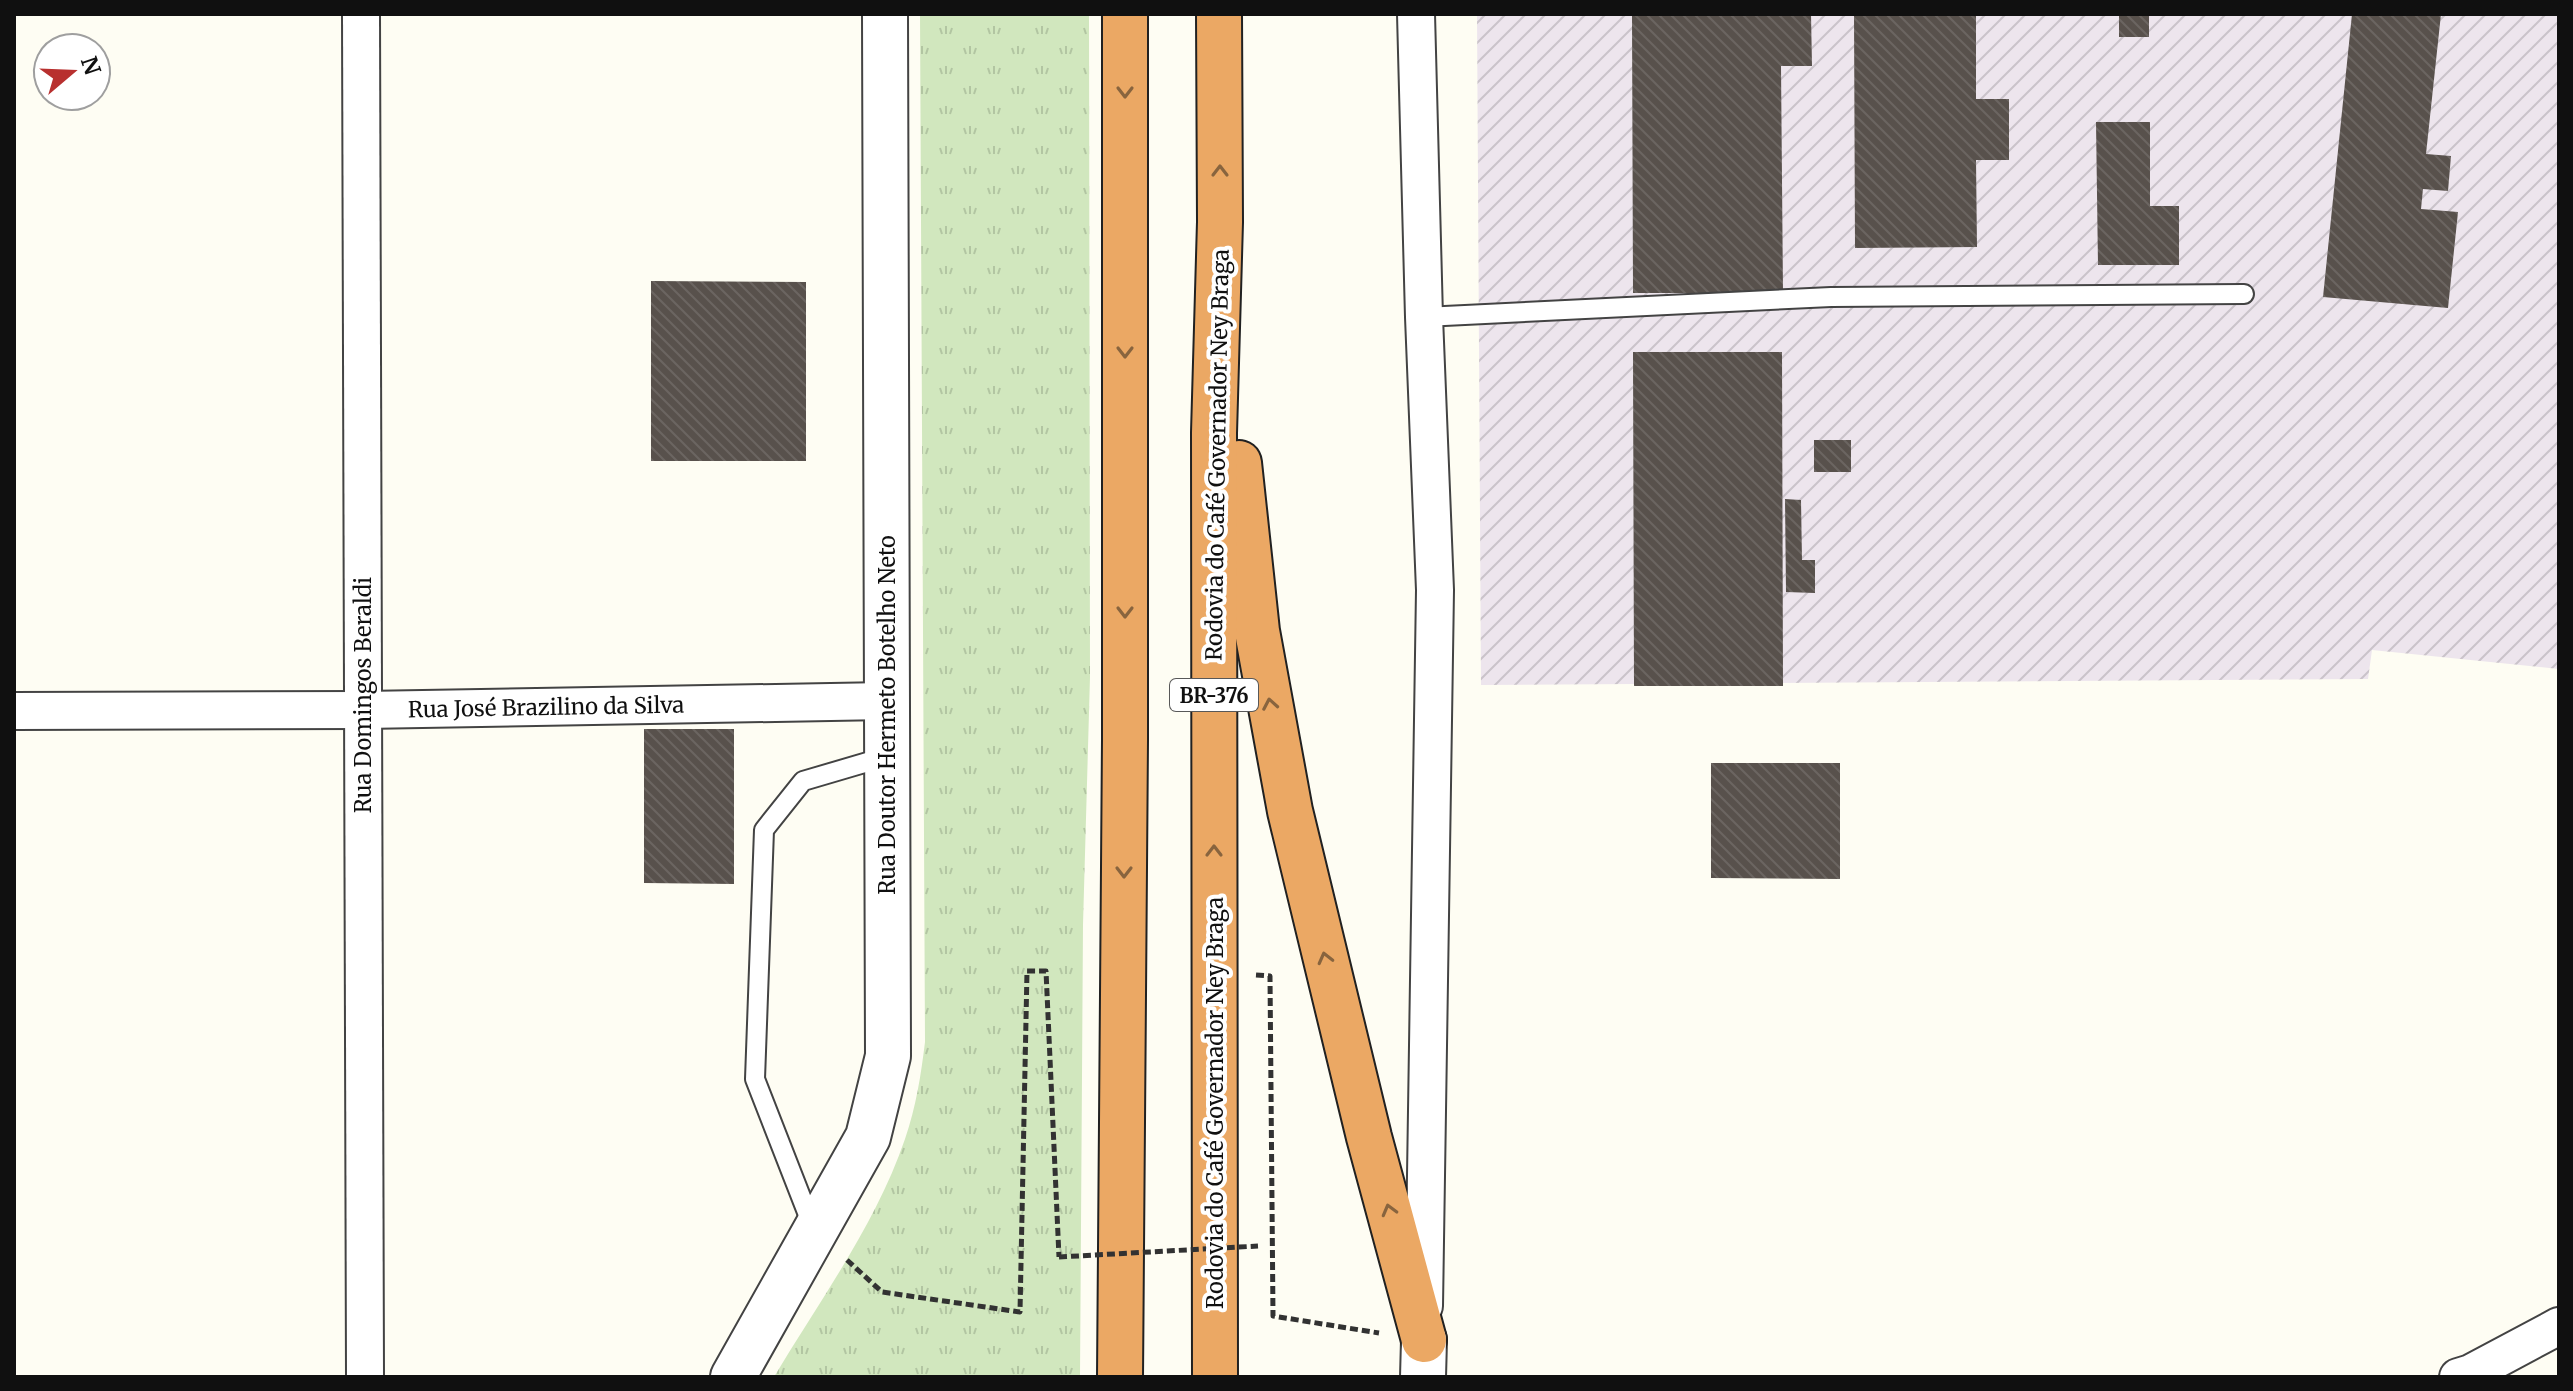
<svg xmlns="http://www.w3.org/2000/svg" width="2573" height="1391" font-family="Merriweather,serif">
<defs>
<pattern id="industrial-furrows" width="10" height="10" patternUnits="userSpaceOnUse" patternTransform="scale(2)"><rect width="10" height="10" fill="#ede5ed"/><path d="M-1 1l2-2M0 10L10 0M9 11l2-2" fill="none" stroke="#cac3ca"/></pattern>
<pattern id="grass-tufts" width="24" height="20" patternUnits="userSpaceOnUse" patternTransform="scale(2)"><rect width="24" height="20" fill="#d1e7be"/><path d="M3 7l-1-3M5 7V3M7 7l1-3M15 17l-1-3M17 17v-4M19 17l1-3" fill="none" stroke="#b2c5a2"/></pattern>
<pattern id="building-back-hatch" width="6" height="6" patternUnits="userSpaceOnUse" patternTransform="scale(2)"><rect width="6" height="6" fill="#58514c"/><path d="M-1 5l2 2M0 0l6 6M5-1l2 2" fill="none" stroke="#6b6561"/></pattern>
</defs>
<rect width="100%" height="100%" fill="#fefdf3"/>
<path fill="url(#industrial-furrows)" d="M1477 14H2559V669L2372 650 2368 679 1481 685Z"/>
<path fill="url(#grass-tufts)" d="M920 14H1089L1090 677 1083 925 1080 1377H774C820 1300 876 1224 905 1139 916 1107 921 1075 925 1042Z"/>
<g fill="url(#building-back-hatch)">
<path d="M1632 14H1811L1812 66H1781L1783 293H1633Z"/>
<path d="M1854 14H1976V99H2009V160H1976L1977 247 1855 248Z"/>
<rect x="2119" y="14" width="30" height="23"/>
<path d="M2352 14H2441L2426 154 2451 156 2448 191 2423 189 2421 209 2458 212 2448 308 2323 297Z"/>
<path d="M2096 122H2150V206H2179V265H2098Z"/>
<path d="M651 281 806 282V461H651Z"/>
<path d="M1633 352H1782L1783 686H1634Z"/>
<rect x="1814" y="440" width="37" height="32"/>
<path d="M1785 499 1801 500 1802 560H1815V593L1786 592Z"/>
<path d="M644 729H734V884L644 883Z"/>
<path d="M1711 763H1840V879L1711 878Z"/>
</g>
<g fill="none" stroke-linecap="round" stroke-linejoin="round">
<defs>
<g id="service">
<path d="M1424 317 1831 297 2244 294"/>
<path d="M812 1225 755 1079 764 830 803 781 888 756"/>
</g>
<g id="minor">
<path d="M361 14 365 1377"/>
<path d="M1416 14 1424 317 1435 590 1424 1306"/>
<path d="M14 711 364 710 886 701"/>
<path d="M2458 1377 2471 1373 2559 1326"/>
</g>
<g id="tertiary">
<path d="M733 1377 868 1137 888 1056 885 14"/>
<path d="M1423 1377 1424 1340"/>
</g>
<g id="motorway">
<path d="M1239 463 1257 631 1290 811 1369 1137 1424 1340"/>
<path d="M1120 1377 1125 740V14"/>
<path d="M1215 1377 1214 433 1220 222 1219 14"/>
</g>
</defs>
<use href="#service" stroke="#434343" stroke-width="22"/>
<use href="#minor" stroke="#434343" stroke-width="40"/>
<use href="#tertiary" stroke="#434343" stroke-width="48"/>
<use href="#motorway" stroke="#212121" stroke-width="48"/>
<g stroke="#323232" stroke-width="5" stroke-dasharray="8 4" stroke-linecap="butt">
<path d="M1256 975 1270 976 1273 1316 1379 1333"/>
<path d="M847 1260 882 1292 1020 1312 1027 971H1046L1059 1257"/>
</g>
<use href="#service" stroke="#fff" stroke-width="18"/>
<use href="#minor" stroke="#fff" stroke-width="36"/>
<use href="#tertiary" stroke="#fff" stroke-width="44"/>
<use href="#motorway" stroke="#eba864" stroke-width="44"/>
<path stroke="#323232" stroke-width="5" stroke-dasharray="8 4" stroke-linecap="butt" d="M1059 1257 1258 1246"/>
</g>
<defs><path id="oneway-chevron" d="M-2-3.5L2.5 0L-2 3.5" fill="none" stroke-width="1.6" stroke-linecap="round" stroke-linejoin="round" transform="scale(2)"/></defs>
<g stroke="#88643e">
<use href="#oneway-chevron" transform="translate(1125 92) rotate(90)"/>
<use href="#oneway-chevron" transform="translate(1220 171) rotate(-90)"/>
<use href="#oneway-chevron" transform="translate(1125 352) rotate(90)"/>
<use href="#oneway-chevron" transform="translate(1125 612) rotate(90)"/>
<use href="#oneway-chevron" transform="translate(1270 704) rotate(-100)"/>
<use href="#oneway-chevron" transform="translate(1214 851) rotate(-90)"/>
<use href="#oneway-chevron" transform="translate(1124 872) rotate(90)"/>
<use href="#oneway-chevron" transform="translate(1325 958) rotate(-104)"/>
<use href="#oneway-chevron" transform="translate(1389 1210) rotate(-105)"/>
</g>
<g text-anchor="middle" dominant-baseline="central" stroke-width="8" stroke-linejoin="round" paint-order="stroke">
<rect fill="#fff" stroke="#585858" stroke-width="2" x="1170" y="679" width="88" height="32" rx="6"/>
<g font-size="20" font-weight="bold" fill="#101010">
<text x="1214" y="695">BR-376</text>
</g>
<g font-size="22" fill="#101010" stroke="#fff">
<text transform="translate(1217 455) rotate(-89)">Rodovia do Café Governador Ney Braga</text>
<text transform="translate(363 695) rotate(-90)">Rua Domingos Beraldi</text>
<text transform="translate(546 707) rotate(-1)">Rua José Brazilino da Silva</text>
<text transform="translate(887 715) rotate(-90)">Rua Doutor Hermeto Botelho Neto</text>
<text transform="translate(1215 1103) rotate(-90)">Rodovia do Café Governador Ney Braga</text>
</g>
</g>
<rect width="2573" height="1391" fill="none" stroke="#101010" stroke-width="32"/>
<g transform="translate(72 72) rotate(71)"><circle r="38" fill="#ffffff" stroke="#9f9f9f" stroke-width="2"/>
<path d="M0-6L14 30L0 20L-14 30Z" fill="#b8302f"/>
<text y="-12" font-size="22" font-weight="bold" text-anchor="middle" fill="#101010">N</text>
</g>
</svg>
